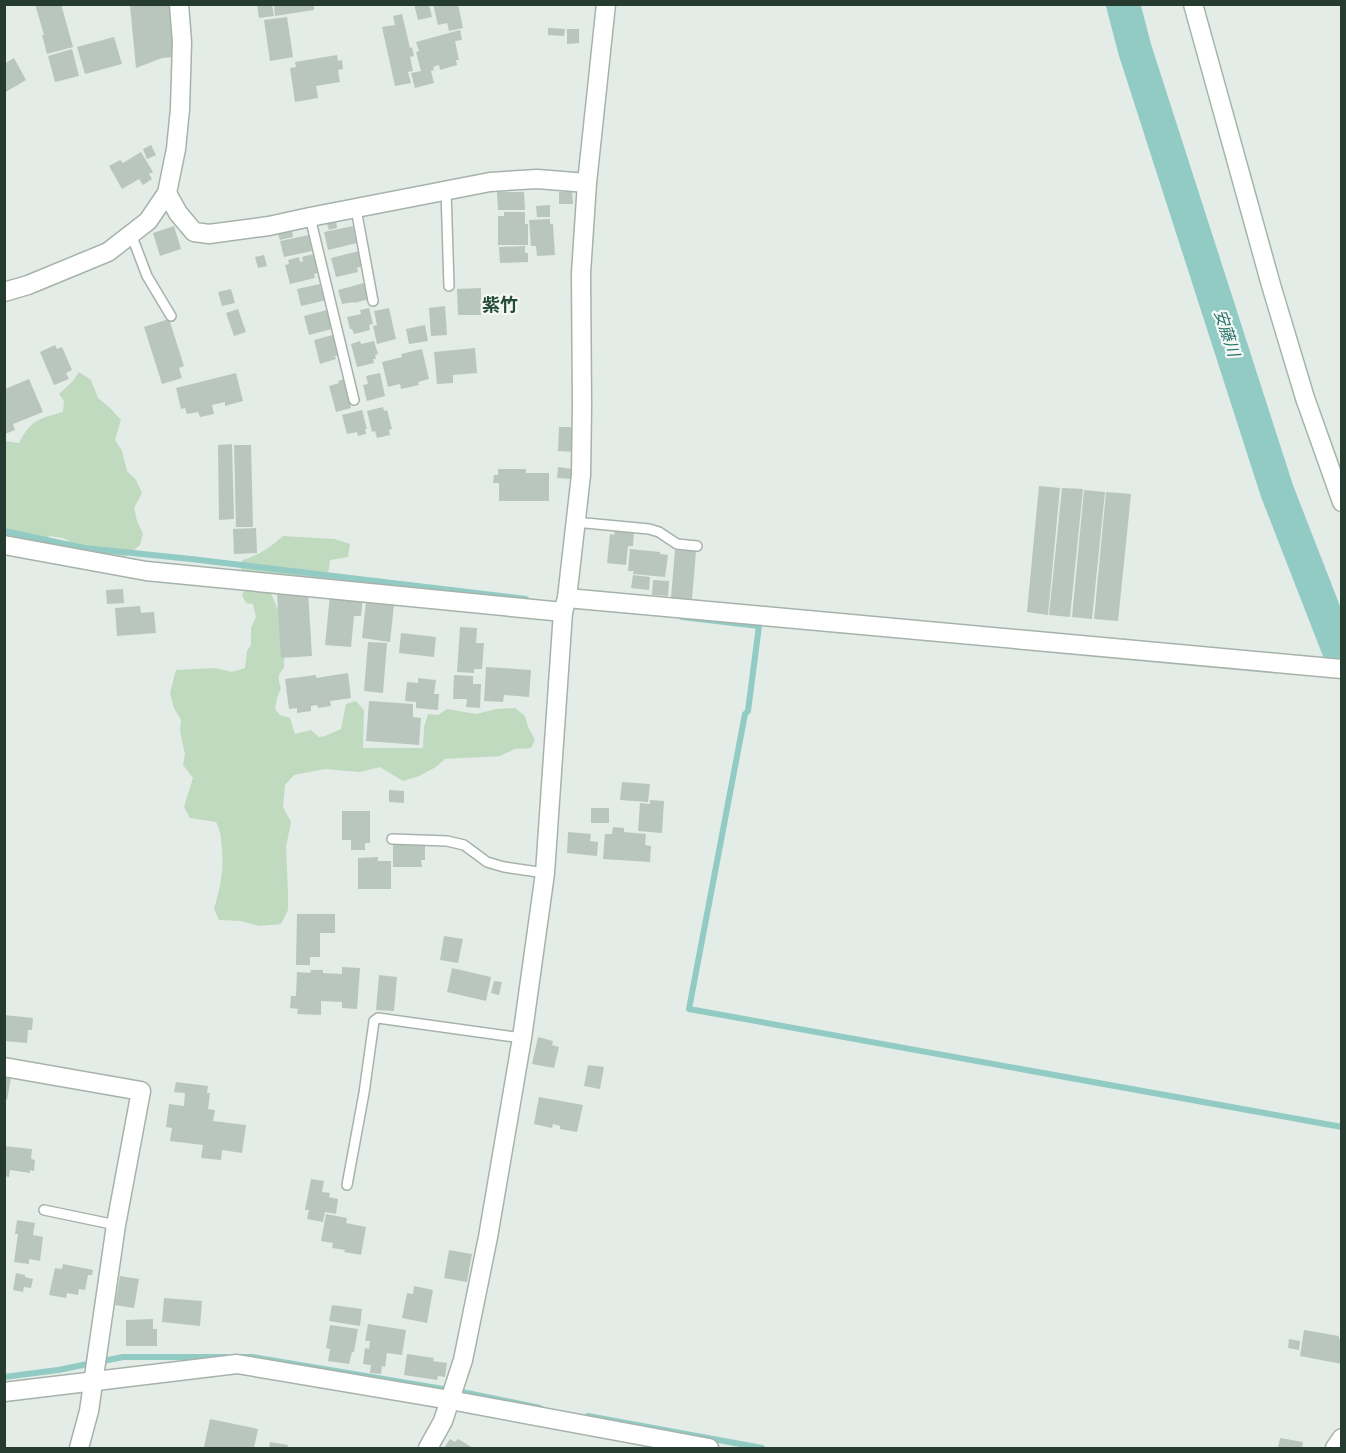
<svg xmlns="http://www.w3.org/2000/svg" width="1346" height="1453" font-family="'DM Sans','Noto Sans JP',sans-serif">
<rect width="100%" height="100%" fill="#e3ece6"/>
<g fill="#bfdabf">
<path d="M79 372 91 380 98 398 110 408 121 420 115 440 122 451 127 471 136 480 142 493 134 508 137 521 143 534 140 545 125 557 93 554 63 538 50 536 38 542 9 538 4 524V441L19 443C31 420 38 419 63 412L64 401 59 394 73 381Z"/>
<path d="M283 536 335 539 350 544 348 557 330 560 329 569 324 582 271 592C274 603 281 613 282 624 284 638 284 653 284 668 277 675 278 679 281 688L277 698 275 709 280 715 290 718 295 734 311 730 319 737 325 736 341 729 346 704 356 701 364 710 363 748H423L424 727 428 714 438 715 447 709 476 714 497 709 515 708 525 716 528 727 535 740 531 748 515 749 500 756 445 759 436 767 419 776 403 781 380 767 360 772 325 769 294 775 285 785 283 807 291 822 286 847 288 893V910L281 924 259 926 241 921 219 920 214 909C220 888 224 872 222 849 221 839 221 831 216 822L190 818 184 807 193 778 183 765 185 754 180 731 181 720 174 708 170 693 176 670 215 668 232 672 245 668 247 651 251 645V628L256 617 253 604 246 603 242 595C247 585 248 579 241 569L242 560C259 556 270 547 283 536Z"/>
</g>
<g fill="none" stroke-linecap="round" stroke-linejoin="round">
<g stroke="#91cbc4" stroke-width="6">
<path d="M4 531 84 548 191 559 526 599"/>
<path d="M682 617 759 626 748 711 745 714 689 1009 1342 1127"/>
<path d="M242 1357H252L467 1393 540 1408"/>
<path d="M4 1377 58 1370 123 1357H226"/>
<path d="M588 1416 762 1448"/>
</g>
<path stroke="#91cbc4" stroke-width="34" d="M1123 4 1135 50 1277 491 1342 658"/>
</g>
<g fill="#b9c6be">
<path d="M35 4H61L73 47 47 54 42 35H44Z"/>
<path d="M257 4H272L274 16 259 18Z"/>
<path d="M274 4H314V10L275 16Z"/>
<path d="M414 4H429L432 17 418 20Z"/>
<path d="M433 4H458L463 28 449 31 447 23 438 25Z"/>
<path d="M130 5H172L176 49 172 50 173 57 162 58 136 68Z"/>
<path d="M402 14 410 48 412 47 414 56 410 57 413 71 408 72 411 83 395 86 382 27 395 25 393 16Z"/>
<path d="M287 17 293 57 270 61 264 20Z"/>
<path d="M548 28 565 29 564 36 548 35Z"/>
<path d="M567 29H579V43L567 44Z"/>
<path d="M460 30 462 40 455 41 459 60H456L457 65 440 70 439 65 433 67 434 70 431 71 434 83 415 88 411 73 421 71 416 52 419 51 416 42Z"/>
<path d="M114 37 122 64 85 74 77 47Z"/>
<path d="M72 49 79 76 55 82 48 56Z"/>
<path d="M337 55 338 61 342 60 343 69 338 70 340 82 316 86 318 98 295 102 290 68 296 67 295 62Z"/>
<path d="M14 58 26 80 4 93V64Z"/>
<path d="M151 145 156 155 147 159 143 149Z"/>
<path d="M141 152 153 172 149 174 152 179 143 185 139 179 122 189 109 166 120 160 123 163Z"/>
<path d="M572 191 573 204H559V192Z"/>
<path d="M497 192H524L525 210H498Z"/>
<path d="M550 205V217H537L536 206Z"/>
<path d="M504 212H525V224H528V245H498V216H504Z"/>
<path d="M550 219V224H553L555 255 537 256 536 246H531L529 220Z"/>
<path d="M336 221 337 228 329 230 327 224Z"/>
<path d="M174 226 181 249 160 256 153 233Z"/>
<path d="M353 226 357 243 328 250 324 232Z"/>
<path d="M292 230 293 237 280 240 278 234Z"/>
<path d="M309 235 312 251 284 257 280 241Z"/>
<path d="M525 246V253H528V262L500 263 499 247Z"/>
<path d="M359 251 363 266 357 268 358 272 336 277 331 258Z"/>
<path d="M317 253 321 272 314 274 315 278 290 284 285 265 289 264 288 260 299 257 300 262 303 261 302 257Z"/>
<path d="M264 255 267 266 258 268 255 257Z"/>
<path d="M364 283 369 299 354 303V302L342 304 338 290Z"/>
<path d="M320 284 321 289 324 288 327 300 301 306 297 289Z"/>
<path d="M481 288V315H458L457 289Z"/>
<path d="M231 289 235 303 222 306 218 292Z"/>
<path d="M445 306 447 335 431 336 429 308Z"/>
<path d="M369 308 373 324 369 325 370 330 354 334 352 329H350L347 317 361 314 360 310Z"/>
<path d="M389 308 396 339 377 344 373 326 377 325 374 311Z"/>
<path d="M238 309 246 332 234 336 226 313Z"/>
<path d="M327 310 332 329 309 335 304 316Z"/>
<path d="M169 319 184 366 179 368 182 378 162 384 144 327Z"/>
<path d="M425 325 428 341 409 344 406 329Z"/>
<path d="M336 334 341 355 335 356 336 359 320 364 314 340Z"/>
<path d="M360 341 361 344 374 341 378 354 375 355 376 359H373L374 363 357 367 351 344Z"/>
<path d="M55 345 57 349 62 347 72 370 66 373 69 379 54 385 40 352Z"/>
<path d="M475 348 477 373 453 375V383L437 384 434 352Z"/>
<path d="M422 349 429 379 418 382 419 385 401 389 400 384 388 387 382 362 402 357 401 354Z"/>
<path d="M236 373 243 401 225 406V402L212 405 214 414 200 417 198 412 187 414 185 408 181 409 176 388Z"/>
<path d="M380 373 385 396 367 401 363 385 368 384 366 376Z"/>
<path d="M29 379 43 412 13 424 15 430 5 434V389Z"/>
<path d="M344 379 352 399 349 400 351 408 336 412 329 386 339 383 338 381Z"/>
<path d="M383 407 384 411 387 410 392 429 389 430 390 435 377 438 375 431 372 432 367 411Z"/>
<path d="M362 410 367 429H365L366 434 358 436 357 432 347 434 342 415Z"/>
<path d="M559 427H575L574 452 558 451Z"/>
<path d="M232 444 234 519 219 520 218 445Z"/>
<path d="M234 445H251L253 527H236Z"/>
<path d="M558 467 573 469 572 479 557 478Z"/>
<path d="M498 469H526V473H549V501H499V483H493L494 475H498Z"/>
<path d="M1039 486 1060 488 1048 615 1027 612Z"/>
<path d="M1062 488 1083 489 1070 617 1049 615Z"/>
<path d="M1084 490 1105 492 1092 619 1072 617Z"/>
<path d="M1106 492 1131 494 1118 621 1094 619Z"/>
<path d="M256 528 257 553 234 554 233 529Z"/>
<path d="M615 530 634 532 633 546H628L626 565 607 563 610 534 614 535Z"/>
<path d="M630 549 660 552V554L668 555 665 577 633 574 634 571H628Z"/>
<path d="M675 550 696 551 692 599 671 598Z"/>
<path d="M633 575 650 577 649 590 631 588Z"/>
<path d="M653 580 669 581 668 596 652 595Z"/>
<path d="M123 589 124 603 107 604 106 590Z"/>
<path d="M308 592 312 656 281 658 277 593Z"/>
<path d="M330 595 363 598 361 616H354L351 647 325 645Z"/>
<path d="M366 602 394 605 390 642 362 638Z"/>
<path d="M140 606 141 613 154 612 156 633 117 636 115 608Z"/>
<path d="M460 627 477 628 476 643H484L482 669H474V673L457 672Z"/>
<path d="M401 633 436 637 434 657 399 653Z"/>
<path d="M368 642 387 643 383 693 364 691Z"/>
<path d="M486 667 531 670 529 697 504 695 503 702 484 701Z"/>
<path d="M348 673 351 698 330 701 331 706 318 708 317 705 311 706V711L297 713V708L289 709 285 679 316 675V678Z"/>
<path d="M454 675 473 676V684H481L480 708 466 707 467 699H453Z"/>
<path d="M418 678 436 680 434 694H439L438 710 416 708V702L405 701 407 682 418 683Z"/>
<path d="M369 701 413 704V717L421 718 419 745 366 741Z"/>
<path d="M622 782 650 784 648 802 620 800Z"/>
<path d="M389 790 404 791V803L389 802Z"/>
<path d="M650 800 664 801 662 833 638 831 640 803 650 804Z"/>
<rect x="591" y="808" width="18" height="15"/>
<path d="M342 811H370V843H365V850H351V840H342Z"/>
<path d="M613 827 624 828V832L646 834 645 845 651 846 650 862 603 859 605 834H612Z"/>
<path d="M568 832 591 834 590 841 598 842 597 856 567 853Z"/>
<path d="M393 845H425V860H421L422 867H393Z"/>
<path d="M378 857V861H391V889H358V858Z"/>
<path d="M297 914H335V933H320V957H310V965H296Z"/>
<path d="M444 936 463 939 458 963 440 960Z"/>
<path d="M342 967 360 968 357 1009 342 1008V1002L321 1001V1015L297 1014 298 1009 290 1008 291 996H296L297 972 310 973 311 970H323V973L342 974Z"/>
<path d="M452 968 491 977 486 1001 447 992Z"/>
<path d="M379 975 397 977 394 1011 376 1010Z"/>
<path d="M494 981 502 982 499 995 491 993Z"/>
<path d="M4 1015 33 1018 32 1030H28L27 1043 4 1041Z"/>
<path d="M538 1037 553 1041 552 1045 559 1047 554 1068 532 1064Z"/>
<path d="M588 1065 604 1067 600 1089 584 1086Z"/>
<path d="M4 1076 11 1078 7 1100 4 1099Z"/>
<path d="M176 1082 208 1086 207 1093H210L208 1109 215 1110 213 1121 246 1125 242 1153 222 1150 221 1160 201 1158 203 1145 170 1141 172 1128 166 1127 169 1104 184 1106 185 1093 174 1092Z"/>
<path d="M539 1097 583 1105 577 1132 560 1129V1126L553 1124 552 1128 534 1124Z"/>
<path d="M4 1146 32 1149 31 1159 35 1160 34 1171 30 1170V1173L10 1170 9 1177 4 1176Z"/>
<path d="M311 1179 324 1181 322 1192 330 1193 329 1197 338 1199 336 1214 325 1212 323 1222 307 1219 309 1210H305Z"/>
<path d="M326 1214 347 1218 346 1223 366 1227 361 1255 344 1252 345 1250 332 1248 333 1243 321 1241Z"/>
<path d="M17 1220 35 1223 33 1235 43 1237 40 1261 29 1259V1264L14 1262 18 1234H15Z"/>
<path d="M449 1250 472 1254 467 1282 444 1278Z"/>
<path d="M63 1264 93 1270 92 1275H88L85 1290 79 1289 78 1295 67 1293 66 1298 49 1295 55 1268 62 1269Z"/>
<path d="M16 1273 25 1275V1277L33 1279 31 1288 24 1287 23 1292 13 1290Z"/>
<path d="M120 1276 139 1279 134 1308 115 1305Z"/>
<path d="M414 1286 433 1290 427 1323 402 1318 407 1293 413 1294Z"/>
<path d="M164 1298 202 1301 200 1326 162 1322Z"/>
<path d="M332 1305 362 1309 360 1326 329 1321Z"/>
<path d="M153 1319V1329H157V1346H126V1320Z"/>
<path d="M368 1324 406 1330 402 1355 387 1353 385 1367 382 1366 381 1374 370 1373 371 1365 363 1364 365 1348 369 1349 370 1341H365Z"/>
<path d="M330 1325 358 1329 354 1352H352L349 1364 328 1361 330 1349 326 1348Z"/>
<path d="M1304 1330 1339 1336V1339H1342V1364L1300 1356Z"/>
<path d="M1289 1339 1300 1341 1299 1350 1288 1348Z"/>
<path d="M407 1354 434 1358 433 1361 447 1363 445 1377 438 1376 437 1380 404 1375Z"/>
<path d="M210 1419 258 1429 254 1448 204 1447Z"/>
<path d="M1280 1438 1303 1442 1302 1448H1278Z"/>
<path d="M450 1439 455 1442 458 1439 473 1448H444Z"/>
<path d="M270 1442 288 1445 287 1448H269Z"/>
</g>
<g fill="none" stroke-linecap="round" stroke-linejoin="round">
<defs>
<g id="lane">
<path d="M446 190 449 286"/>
<path d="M356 209 373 301"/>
<path d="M310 217 354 400"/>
<path d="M131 234 147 276 171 316"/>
<path d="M575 522 649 529 659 532 677 544 697 546"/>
<path d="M392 839 447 841 464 845 487 862 504 867 545 873"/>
<path d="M347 1185 364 1093 374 1021 378 1018 522 1038"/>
<path d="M44 1210 116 1225"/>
</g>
<g id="street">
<path d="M167 193 178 213 194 232 209 234 269 226 310 217 490 182 537 179 587 183"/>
<path d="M4 292 28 285 108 252 148 221 167 193 176 149 180 109 182 42 179 4"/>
<path d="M4 545 146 571 563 612"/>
<path d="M567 598 1342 669"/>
<path d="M4 1067 141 1091 116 1225 89 1411 79 1448"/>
<path d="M4 1392 237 1364 450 1400 709 1448"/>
<path d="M428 1448 443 1421 463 1360 488 1237 522 1038 545 873 563 612 567 598 581 475 582 407 581 273 587 183 606 4"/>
<path d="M1335 1448 1342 1438"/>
</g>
<path id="secondary" d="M1193 4 1271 285 1305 398 1342 502"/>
</defs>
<use href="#lane" stroke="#a6b3ab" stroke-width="12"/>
<use href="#street" stroke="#a6b3ab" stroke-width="21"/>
<use href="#secondary" stroke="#a3b6aa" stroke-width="21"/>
<use href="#lane" stroke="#fff" stroke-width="9"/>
<use href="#street" stroke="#fff" stroke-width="18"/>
<use href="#secondary" stroke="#fff" stroke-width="18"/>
</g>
<g text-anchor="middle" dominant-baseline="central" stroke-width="4.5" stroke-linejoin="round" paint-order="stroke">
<g font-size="16" font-style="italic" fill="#257169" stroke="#f4f8f5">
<text transform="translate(1227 333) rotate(72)">安藤川</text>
</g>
<g font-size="18" font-weight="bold" fill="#234b36" stroke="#f4f8f5">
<text x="500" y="305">紫竹</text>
</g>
</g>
<rect width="1346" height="1453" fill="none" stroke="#253b2f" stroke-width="12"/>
</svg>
